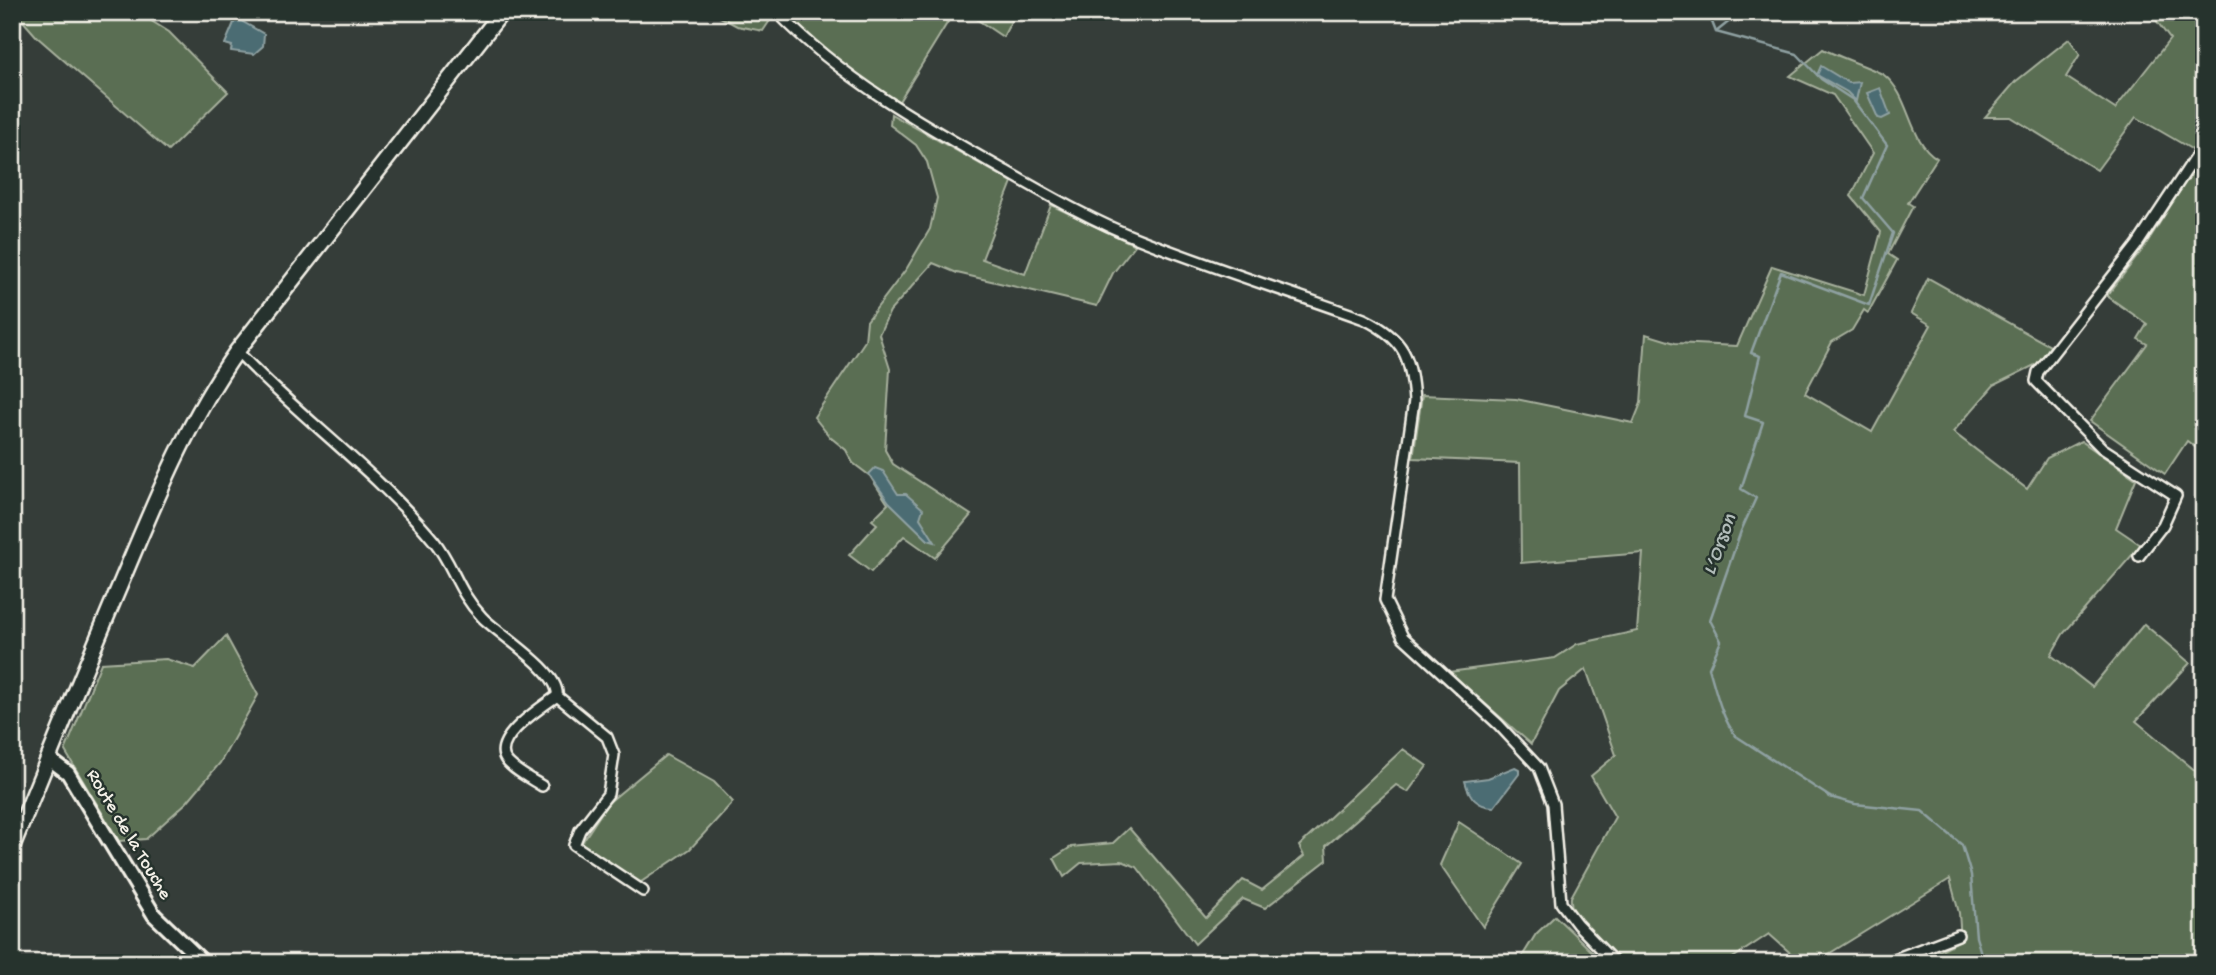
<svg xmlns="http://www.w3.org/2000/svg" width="2216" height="975" font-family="'Gochi Hand',sans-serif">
<rect width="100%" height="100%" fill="#353d39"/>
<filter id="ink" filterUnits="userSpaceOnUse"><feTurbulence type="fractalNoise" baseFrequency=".0143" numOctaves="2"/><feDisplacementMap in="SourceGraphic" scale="14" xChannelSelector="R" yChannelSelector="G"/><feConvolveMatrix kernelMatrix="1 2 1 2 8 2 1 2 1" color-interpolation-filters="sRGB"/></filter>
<g filter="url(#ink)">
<g fill="#5a6e52" stroke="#a7b09d" stroke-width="2">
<path d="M15 12H137L169 32 228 92 168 151 37 37Z"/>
<path d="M711 12H769L773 16 763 31 737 26Z"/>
<path d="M783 12H954L898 103 837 62Z"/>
<path d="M966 12H1016L1003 37Z"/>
<path d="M2150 12H2204V135L2193 150 2136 117 2097 170 2011 117H1985L2015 82 2069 39 2080 54 2066 77 2115 109 2170 39Z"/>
<path d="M1823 49C1836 56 1875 69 1884 75 1911 96 1908 141 1937 158L1908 203 1913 206 1888 254 1897 260 1868 313 1864 310 1852 330 1832 342 1805 393 1872 432 1931 325 1911 313 1928 278 2050 346 2041 362 1994 385 1953 432 2027 489 2047 458 2081 441 2136 479 2116 528 2141 545 2063 634 2051 655 2092 687 2144 624 2190 663 2136 721 2204 778V963H1915L1961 940 1959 913 1950 879 1814 963 1796 958 1769 934 1725 963H1622C1606 947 1568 921 1571 897L1615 817 1591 776 1616 755 1586 669 1559 691 1531 744 1449 672 1555 658 1577 644 1637 631 1643 553 1521 563 1520 463 1413 458 1422 395 1516 399 1633 423 1641 403 1646 334 1675 343 1737 346 1772 266 1864 295 1881 232 1851 196 1873 153 1833 95 1790 76Z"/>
<path d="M891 114 1012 182 982 259 1025 274 1051 205 1135 245 1113 273 1097 306 957 273 933 263 890 311 879 334 890 369 885 450 893 464 971 515 935 558 904 536 871 572 849 555 877 524 872 520 888 504 870 476 853 463 846 450 830 437 814 417 865 341 867 321 907 268 930 229 937 198 927 162 916 145 890 125Z"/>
<path d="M2204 153V454L2187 441 2165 474 2090 421 2147 344 2138 339 2147 324 2107 296 2143 249Z"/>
<path d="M226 636 258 695 220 763 187 802 146 839 119 841 65 751 101 663 166 659 195 668Z"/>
<path d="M1403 749 1427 766 1408 792 1396 785 1326 846 1327 860 1265 908 1243 899 1195 944 1137 867 1122 861 1081 863 1064 877 1054 858 1071 847 1113 843 1129 828 1206 918 1243 880 1262 890 1304 856 1299 846Z"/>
<path d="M666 755 714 782 733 802 690 849 638 884 579 847 608 803Z"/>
<path d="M1459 822 1522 864 1483 927 1440 865Z"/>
<path d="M1555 916 1604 963H1518L1536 934Z"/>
</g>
<g fill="#4c6c73" stroke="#8fa1a2" stroke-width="2">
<path d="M236 18 264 34 263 46 254 54 231 51 232 46 225 44Z"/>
<path d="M1821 66 1849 83 1860 82 1856 101 1847 92 1817 75Z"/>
<path d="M1880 88 1890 115 1882 119 1878 118 1867 93Z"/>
<path d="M875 468 883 471 898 494H906L923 509 920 518 935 542 928 540 889 502 869 474Z"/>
<path d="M1515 767 1519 769V774L1494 807C1477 807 1469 797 1465 781L1488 778Z"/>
</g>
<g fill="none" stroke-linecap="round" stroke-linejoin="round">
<g stroke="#8fa1a2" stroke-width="2.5">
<path d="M1708 12 1716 32 1797 54 1821 79 1853 100 1887 145 1863 198 1893 233 1869 305 1781 272 1751 353 1760 356 1745 416 1763 422 1741 489 1756 498 1741 531 1710 620 1721 641 1709 668C1716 691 1721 717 1736 736L1830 797 1855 804 1922 811 1962 845 1971 875 1976 937 1984 963"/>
<path d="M1716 32 1741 12"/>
</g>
<defs>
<g id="minor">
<path d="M777 12C842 79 922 124 1002 169 1046 194 1092 221 1139 239 1213 268 1289 292 1364 319 1405 339 1411 358 1414 401L1385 600 1403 637 1498 724 1539 768 1553 804 1561 903 1577 924 1615 963"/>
<path d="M237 351C299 417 375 470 434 541 454 566 457 591 482 617 498 634 561 672 557 696L607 737 614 755 608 794 580 830 574 845 643 891"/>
<path d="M2139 556 2163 525 2176 496 2102 448 2036 381 2038 372 2137 245 2204 144"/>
<path d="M542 786C531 779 513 770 506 760 491 739 542 707 557 696"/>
<path d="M1884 963 1958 935"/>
</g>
<path id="tertiary" d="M48 758 68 773 154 915 204 963"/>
<path id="primary" d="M12 847C48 760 83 672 120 585 154 504 186 423 237 351L502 12"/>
</defs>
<use href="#minor" stroke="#f4f1e8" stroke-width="14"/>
<use href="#tertiary" stroke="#f4f1e8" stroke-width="18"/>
<use href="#primary" stroke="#f4f1e8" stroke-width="19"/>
<use href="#minor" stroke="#26332d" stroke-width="9"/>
<use href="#tertiary" stroke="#26332d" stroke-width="12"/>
<use href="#primary" stroke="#26332d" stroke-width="14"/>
</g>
</g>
<g text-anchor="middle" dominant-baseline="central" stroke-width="5" stroke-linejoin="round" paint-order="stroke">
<g font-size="19" fill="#f4f1e8" stroke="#26332d">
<text transform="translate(128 835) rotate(59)">Route de la Touche</text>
</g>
<g font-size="21" font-style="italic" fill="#b1bcb9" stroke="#26332d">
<text transform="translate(1721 545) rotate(-69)">L’Orson</text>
</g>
</g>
<rect width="2216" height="975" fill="none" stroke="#26332d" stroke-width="42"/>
<rect x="21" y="21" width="2174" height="933" fill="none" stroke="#f4f1e8" stroke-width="2.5" filter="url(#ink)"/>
</svg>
